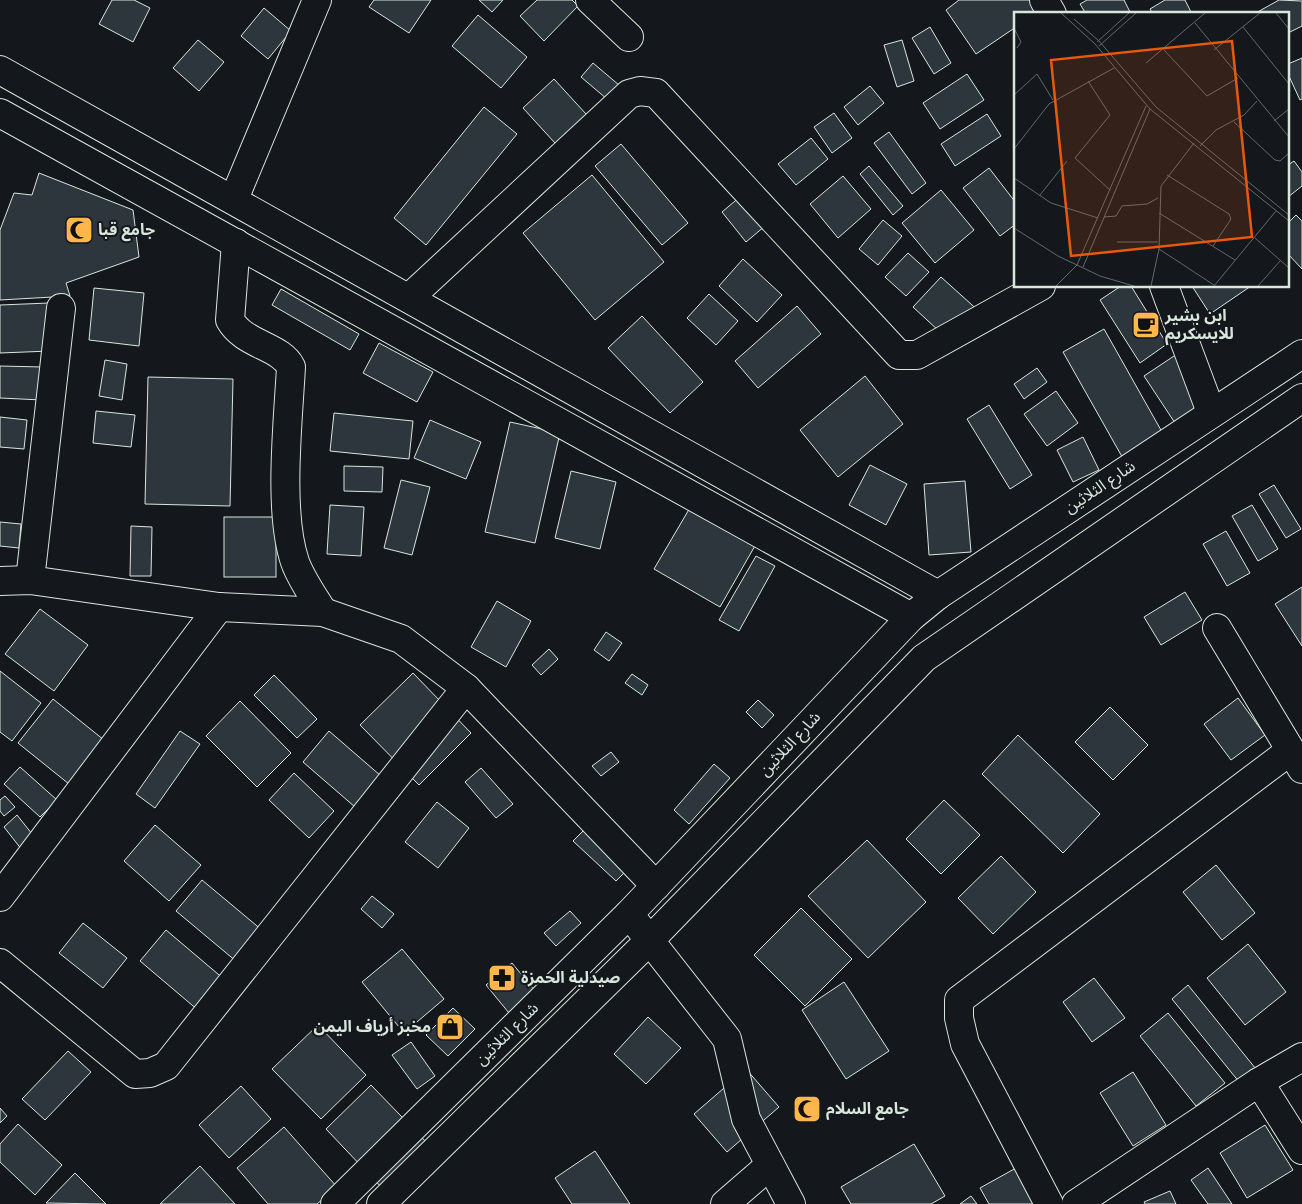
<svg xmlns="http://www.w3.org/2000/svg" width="1302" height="1204" font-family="'Varela Round','Noto Sans Arabic',sans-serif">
<rect width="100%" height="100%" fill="#14181c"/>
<g fill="#2c363c" stroke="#d8e6dc">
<path d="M112 0H134L150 8 133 42 99 24Z"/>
<path d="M374 0H431L409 33 369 7Z"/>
<path d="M479 0H503L492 12Z"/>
<path d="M537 0H572L578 6 544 41 520 16Z"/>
<path d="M959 0H1035L1041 9 1035 14H1016V27L976 54 946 10Z"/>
<path d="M1087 0H1124L1131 14H1086L1080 4Z"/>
<path d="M1165 0H1185L1192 14H1153L1150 9Z"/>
<path d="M1279 0 1302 1V26L1288 33V14H1254Z"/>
<path d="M264 8 291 31 268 59 241 36Z"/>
<path d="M478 15 527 57 501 88 452 46Z"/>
<path d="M930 27 951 63 934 74 912 38Z"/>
<path d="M198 40 224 62 199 91 173 68Z"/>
<path d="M902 40 914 81 897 87 884 45Z"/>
<path d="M1302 58V99L1300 100 1288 74V64Z"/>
<path d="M593 63 626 91 614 105 581 77Z"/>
<path d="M967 74 984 100 940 129 923 103Z"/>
<path d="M554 79 597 126 565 154 523 108Z"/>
<path d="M870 86 884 103 858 125 844 107Z"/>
<path d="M484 107 517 134 426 245 394 218Z"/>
<path d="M834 113 852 138 832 153 814 127Z"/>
<path d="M987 114 1001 136 955 166 941 144Z"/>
<path d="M889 132 926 183 912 194 874 143Z"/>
<path d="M811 138 828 159 796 185 778 164Z"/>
<path d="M621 144 688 223 662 245 595 166Z"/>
<path d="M1294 161 1302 172V186L1288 197V165Z"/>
<path d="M869 166 903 206 893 215 860 174Z"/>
<path d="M989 168 1016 203V224L1000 236 963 188Z"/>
<path d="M39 173 133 210 139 257 66 283 70 296 0 300V230L14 193 32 195Z"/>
<path d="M592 175 664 262 595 320 523 233Z"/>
<path d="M843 176 871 209 838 238 810 204Z"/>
<path d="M754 185 778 215 746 242 722 212Z"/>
<path d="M941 190 974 230 935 263 902 223Z"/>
<path d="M1296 215 1302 221V269L1288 254V223Z"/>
<path d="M883 220 902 236 878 265 859 249Z"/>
<path d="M908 253 929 272 906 296 885 277Z"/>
<path d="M743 259 782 295 757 322 719 286Z"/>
<path d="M941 277 982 314 954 345 913 307Z"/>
<path d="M1121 286H1131L1167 344 1140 363 1100 300Z"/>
<path d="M1192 286H1251L1210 314Z"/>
<path d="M94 288 144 293 139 346 89 340Z"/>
<path d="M281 289 359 334 350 350 272 305Z"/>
<path d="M709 294 738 321 716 345 687 318Z"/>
<path d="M49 303 50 351 0 353V305Z"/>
<path d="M797 306 821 334 758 388 735 361Z"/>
<path d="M642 316 703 382 670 413 608 348Z"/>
<path d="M1104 329 1166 439 1125 462 1063 352Z"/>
<path d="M379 343 433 372 417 402 363 373Z"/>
<path d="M1180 352 1213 402 1177 426 1144 376Z"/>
<path d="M105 360 127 364 122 400 99 396Z"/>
<path d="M0 366 43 367 42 400 0 398Z"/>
<path d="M1037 368 1047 382 1024 399 1014 384Z"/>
<path d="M865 376 903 424 838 477 800 430Z"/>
<path d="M148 377 233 379 230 506 145 504Z"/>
<path d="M1056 391 1078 423 1047 446 1024 414Z"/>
<path d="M989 405 1032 475 1010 489 967 419Z"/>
<path d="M96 411 135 415 131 447 93 443Z"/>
<path d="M334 413 413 421 409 459 330 451Z"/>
<path d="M0 417 27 420 24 449 0 447Z"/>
<path d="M430 420 481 442 466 479 414 458Z"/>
<path d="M510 422 560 433 535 543 485 532Z"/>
<path d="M1083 437 1099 470 1073 482 1057 450Z"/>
<path d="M870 465 907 484 886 525 849 505Z"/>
<path d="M344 466 383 467 382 492 344 491Z"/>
<path d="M571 471 616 482 600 549 555 538Z"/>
<path d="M401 480 430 487 412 555 384 548Z"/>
<path d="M965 481 971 552 929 555 924 484Z"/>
<path d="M1274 485 1301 529 1286 538 1259 494Z"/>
<path d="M330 505 364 507 361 556 327 554Z"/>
<path d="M1252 505 1278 549 1258 561 1232 516Z"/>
<path d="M691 506 756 544 720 607 654 569Z"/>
<rect x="224" y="517" width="52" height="60"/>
<path d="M0 522 21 524 19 548 0 546Z"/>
<path d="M131 526 152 527 151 576H130Z"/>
<path d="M1226 531 1250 573 1227 586 1203 544Z"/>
<path d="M756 556 775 566 739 631 719 620Z"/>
<path d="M1302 587V646L1275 604Z"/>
<path d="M1185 592 1202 620 1161 645 1144 617Z"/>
<path d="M497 601 531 621 506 667 471 647Z"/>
<path d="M40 609 88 645 54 691 5 654Z"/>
<path d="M606 632 622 643 609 661 594 650Z"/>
<path d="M549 649 558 659 541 675 532 665Z"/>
<path d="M0 671 41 703 12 741 0 732Z"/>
<path d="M413 673 471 733 419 785 360 725Z"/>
<path d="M632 674 648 685 642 695 625 683Z"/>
<path d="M274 675 317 719 297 738 254 695Z"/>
<path d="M1238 698 1265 735 1231 760 1204 724Z"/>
<path d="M53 699 104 740 69 784 18 743Z"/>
<path d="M758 700 774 715 762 728 746 712Z"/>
<path d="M240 701 291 753 257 787 206 736Z"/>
<path d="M1110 707 1148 745 1113 780 1075 742Z"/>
<path d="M180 731 200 744 155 808 136 794Z"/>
<path d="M329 731 381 776 355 807 303 762Z"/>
<path d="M1018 735 1100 814 1063 853 982 774Z"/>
<path d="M611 752 619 762 601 776 592 766Z"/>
<path d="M714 764 730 778 689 824 674 810Z"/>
<path d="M20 767 57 800 40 817 4 784Z"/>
<path d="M481 768 513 804 496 818 465 782Z"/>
<path d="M294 773 334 811 309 838 269 800Z"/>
<path d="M5 796 15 807 4 816 0 811V800Z"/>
<path d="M944 800 980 835 941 874 906 839Z"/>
<path d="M437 802 469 828 438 868 405 842Z"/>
<path d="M17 815 36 839 22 850 4 827Z"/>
<path d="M155 825 201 865 169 901 124 861Z"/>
<path d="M587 827 630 867 616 881 573 841Z"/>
<path d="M867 840 926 902 868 958 808 896Z"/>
<path d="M1001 856 1036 892 993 934 958 898Z"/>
<path d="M1216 865 1255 913 1222 940 1183 892Z"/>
<path d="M202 880 263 931 237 962 176 911Z"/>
<path d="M372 896 394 914 382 928 361 909Z"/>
<path d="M801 908 852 959 805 1006 754 955Z"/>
<path d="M570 911 581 923 556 946 544 933Z"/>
<path d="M83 923 127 958 103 988 59 953Z"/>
<path d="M166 930 225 980 199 1011 140 961Z"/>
<path d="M1248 944 1286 992 1245 1025 1207 978Z"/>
<path d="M402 949 444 999 404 1033 362 982Z"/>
<path d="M512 963 535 991 509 1013 486 985Z"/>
<path d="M1094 978 1125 1018 1092 1042 1063 1002Z"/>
<path d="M844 982 889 1051 846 1079 802 1010Z"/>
<path d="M1188 985 1260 1074 1244 1088 1172 999Z"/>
<path d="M453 1008 475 1029 448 1056 426 1035Z"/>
<path d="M1168 1013 1225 1083 1196 1106 1140 1036Z"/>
<path d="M648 1017 681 1048 646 1084 614 1054Z"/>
<path d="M318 1025 366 1075 321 1119 272 1069Z"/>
<path d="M411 1042 435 1076 417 1089 392 1055Z"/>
<path d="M68 1051 91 1072 45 1120 22 1099Z"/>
<path d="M746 1069 779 1107 727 1152 694 1114Z"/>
<path d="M1133 1072 1166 1125 1133 1146 1100 1093Z"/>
<path d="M371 1085 430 1146 384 1190 326 1129Z"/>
<path d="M241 1086 271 1119 229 1158 199 1125Z"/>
<path d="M0 1108 7 1116 0 1123Z"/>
<path d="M18 1124 62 1165 35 1195 0 1162V1144Z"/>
<path d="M1265 1125 1293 1170 1247 1198 1220 1153Z"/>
<path d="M284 1127 337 1187 317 1204H268L237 1168Z"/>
<path d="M914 1144 945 1196 931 1204H851L841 1187Z"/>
<path d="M595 1151 630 1204H572L555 1178Z"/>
<path d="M200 1166 235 1204H160Z"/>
<path d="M1016 1168 1036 1204H989L980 1188Z"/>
<path d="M1208 1168 1232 1204H1208L1191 1180Z"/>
<path d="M75 1173 106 1204 46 1203Z"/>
<path d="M1170 1191 1176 1204H1145L1144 1202Z"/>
<path d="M971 1196 977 1204H960Z"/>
</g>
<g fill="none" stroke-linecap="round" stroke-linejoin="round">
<defs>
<g id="minor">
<path d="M590 0 629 37"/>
<path d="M1044 0 1052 14"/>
<path d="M0 70 938 595"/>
<path d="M0 113 911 617"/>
<path d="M234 199 317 0"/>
<path d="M236 243 230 320C244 345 281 346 291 367 288 422 278 512 295 562 301 579 314 597 323 612"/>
<path d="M1164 286 1211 412"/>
<path d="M409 298 629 94 640 91 656 93 899 355H917L1041 286"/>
<path d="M30 580 61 308"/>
<path d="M0 581 30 580 219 607 323 612 401 639 466 688 656 886"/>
<path d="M1217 628 1302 769"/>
<path d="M0 897 219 607"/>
<path d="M629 914 727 1039 746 1119 791 1204"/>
<path d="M0 963 135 1074 150 1073 166 1066 466 688"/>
<path d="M1259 1082 1302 1150"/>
<path d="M725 1204 770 1165"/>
<path d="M1049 1204 965 1044 959 1018V1000L1290 751"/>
<path d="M1076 1204 1259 1082 1302 1057"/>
</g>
<g id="major">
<path d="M335 1204 629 914 911 617 938 595 1302 354"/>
<path d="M381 1204 649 941 924 658 1302 398"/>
</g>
</defs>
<use href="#minor" stroke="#d8e6dc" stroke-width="30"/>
<use href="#major" stroke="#d8e6dc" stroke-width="30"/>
<use href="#minor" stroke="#14181c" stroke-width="28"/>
<use href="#major" stroke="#14181c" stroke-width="28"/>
</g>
<defs>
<symbol id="mosque-square" viewBox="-11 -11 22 22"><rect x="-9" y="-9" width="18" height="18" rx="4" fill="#ffb74d" stroke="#14181c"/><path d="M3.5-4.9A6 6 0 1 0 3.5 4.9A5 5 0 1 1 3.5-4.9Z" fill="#111"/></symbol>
<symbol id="cafe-square" viewBox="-11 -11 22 22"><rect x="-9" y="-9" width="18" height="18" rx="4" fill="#ffb74d" stroke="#14181c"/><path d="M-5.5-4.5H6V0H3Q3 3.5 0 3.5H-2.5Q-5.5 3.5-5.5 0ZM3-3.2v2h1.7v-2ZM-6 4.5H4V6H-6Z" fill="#111"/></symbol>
<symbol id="pharmacy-square" viewBox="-11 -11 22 22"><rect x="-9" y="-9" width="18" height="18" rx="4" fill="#ffb74d" stroke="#14181c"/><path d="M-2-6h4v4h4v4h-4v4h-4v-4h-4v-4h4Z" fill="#111"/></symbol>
<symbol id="shop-square" viewBox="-11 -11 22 22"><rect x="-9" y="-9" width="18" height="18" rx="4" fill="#ffb74d" stroke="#14181c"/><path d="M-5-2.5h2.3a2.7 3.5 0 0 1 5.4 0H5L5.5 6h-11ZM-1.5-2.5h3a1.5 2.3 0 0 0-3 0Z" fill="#111"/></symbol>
</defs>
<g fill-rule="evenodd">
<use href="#mosque-square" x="63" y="214" width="32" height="32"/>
<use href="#cafe-square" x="1130" y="309" width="32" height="32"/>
<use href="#pharmacy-square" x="486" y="962" width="32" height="32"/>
<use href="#shop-square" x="434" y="1011" width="32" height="32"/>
<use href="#mosque-square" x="791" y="1093" width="32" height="32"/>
</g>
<g text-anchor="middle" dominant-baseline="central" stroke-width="4" stroke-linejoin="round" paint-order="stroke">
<g font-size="16" font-weight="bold" fill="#d8e6dc" stroke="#14181c" text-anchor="start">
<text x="98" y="230">جامع قبا</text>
<text x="1165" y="316">ابن بشير<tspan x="1165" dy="18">للايسكريم</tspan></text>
<text x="521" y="978">صيدلية الحمزة</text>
<text x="431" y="1027" text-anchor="end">مخبز أرياف اليمن</text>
<text x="826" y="1109">جامع السلام</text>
</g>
<g font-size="16" fill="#d8e6dc" stroke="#14181c">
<text transform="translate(1100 487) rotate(-34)">شارع الثلاثين</text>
<text transform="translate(790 744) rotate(-47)">شارع الثلاثين</text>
<text transform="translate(507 1034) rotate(-45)">شارع الثلاثين</text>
</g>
</g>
<g transform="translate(1014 12)">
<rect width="275" height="275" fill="#14181c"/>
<path fill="none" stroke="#626a69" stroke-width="1" d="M47 1 81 32 136 97 275 209M262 1 275 17M60 7 85 29 142 95 275 203M181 11 275 125M229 15 275 72M0 16 7 30 3 36M83 30 115 1M85 34 122 1M150 38 193 84 224 66M200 38 246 1M132 51 191 1M74 69 96 103 61 146 96 178M0 83 23 62 39 88M260 109 275 97M220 110 261 148 266 149 275 141M186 134 202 118 230 103 243 89M0 137 35 92 100 56M153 163 215 202 217 207 199 234M0 166 37 191 84 206M26 183 53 149M145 201 221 248M90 205 102 204 108 194 133 192 144 186M0 216 44 244 86 264 120 274M241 226 275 256M103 230H144M145 237 200 273M69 255 136 97M42 274 63 253 132 94M137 274 145 237 147 174 180 131M200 274 262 199M244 274 266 249"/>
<path fill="#e8590c" fill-opacity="0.15" stroke="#e8590c" stroke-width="2.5" d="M218 29 238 225 57 244 37 48Z"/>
<rect width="275" height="275" fill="none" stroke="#d8e6dc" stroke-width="2.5"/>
</g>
</svg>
